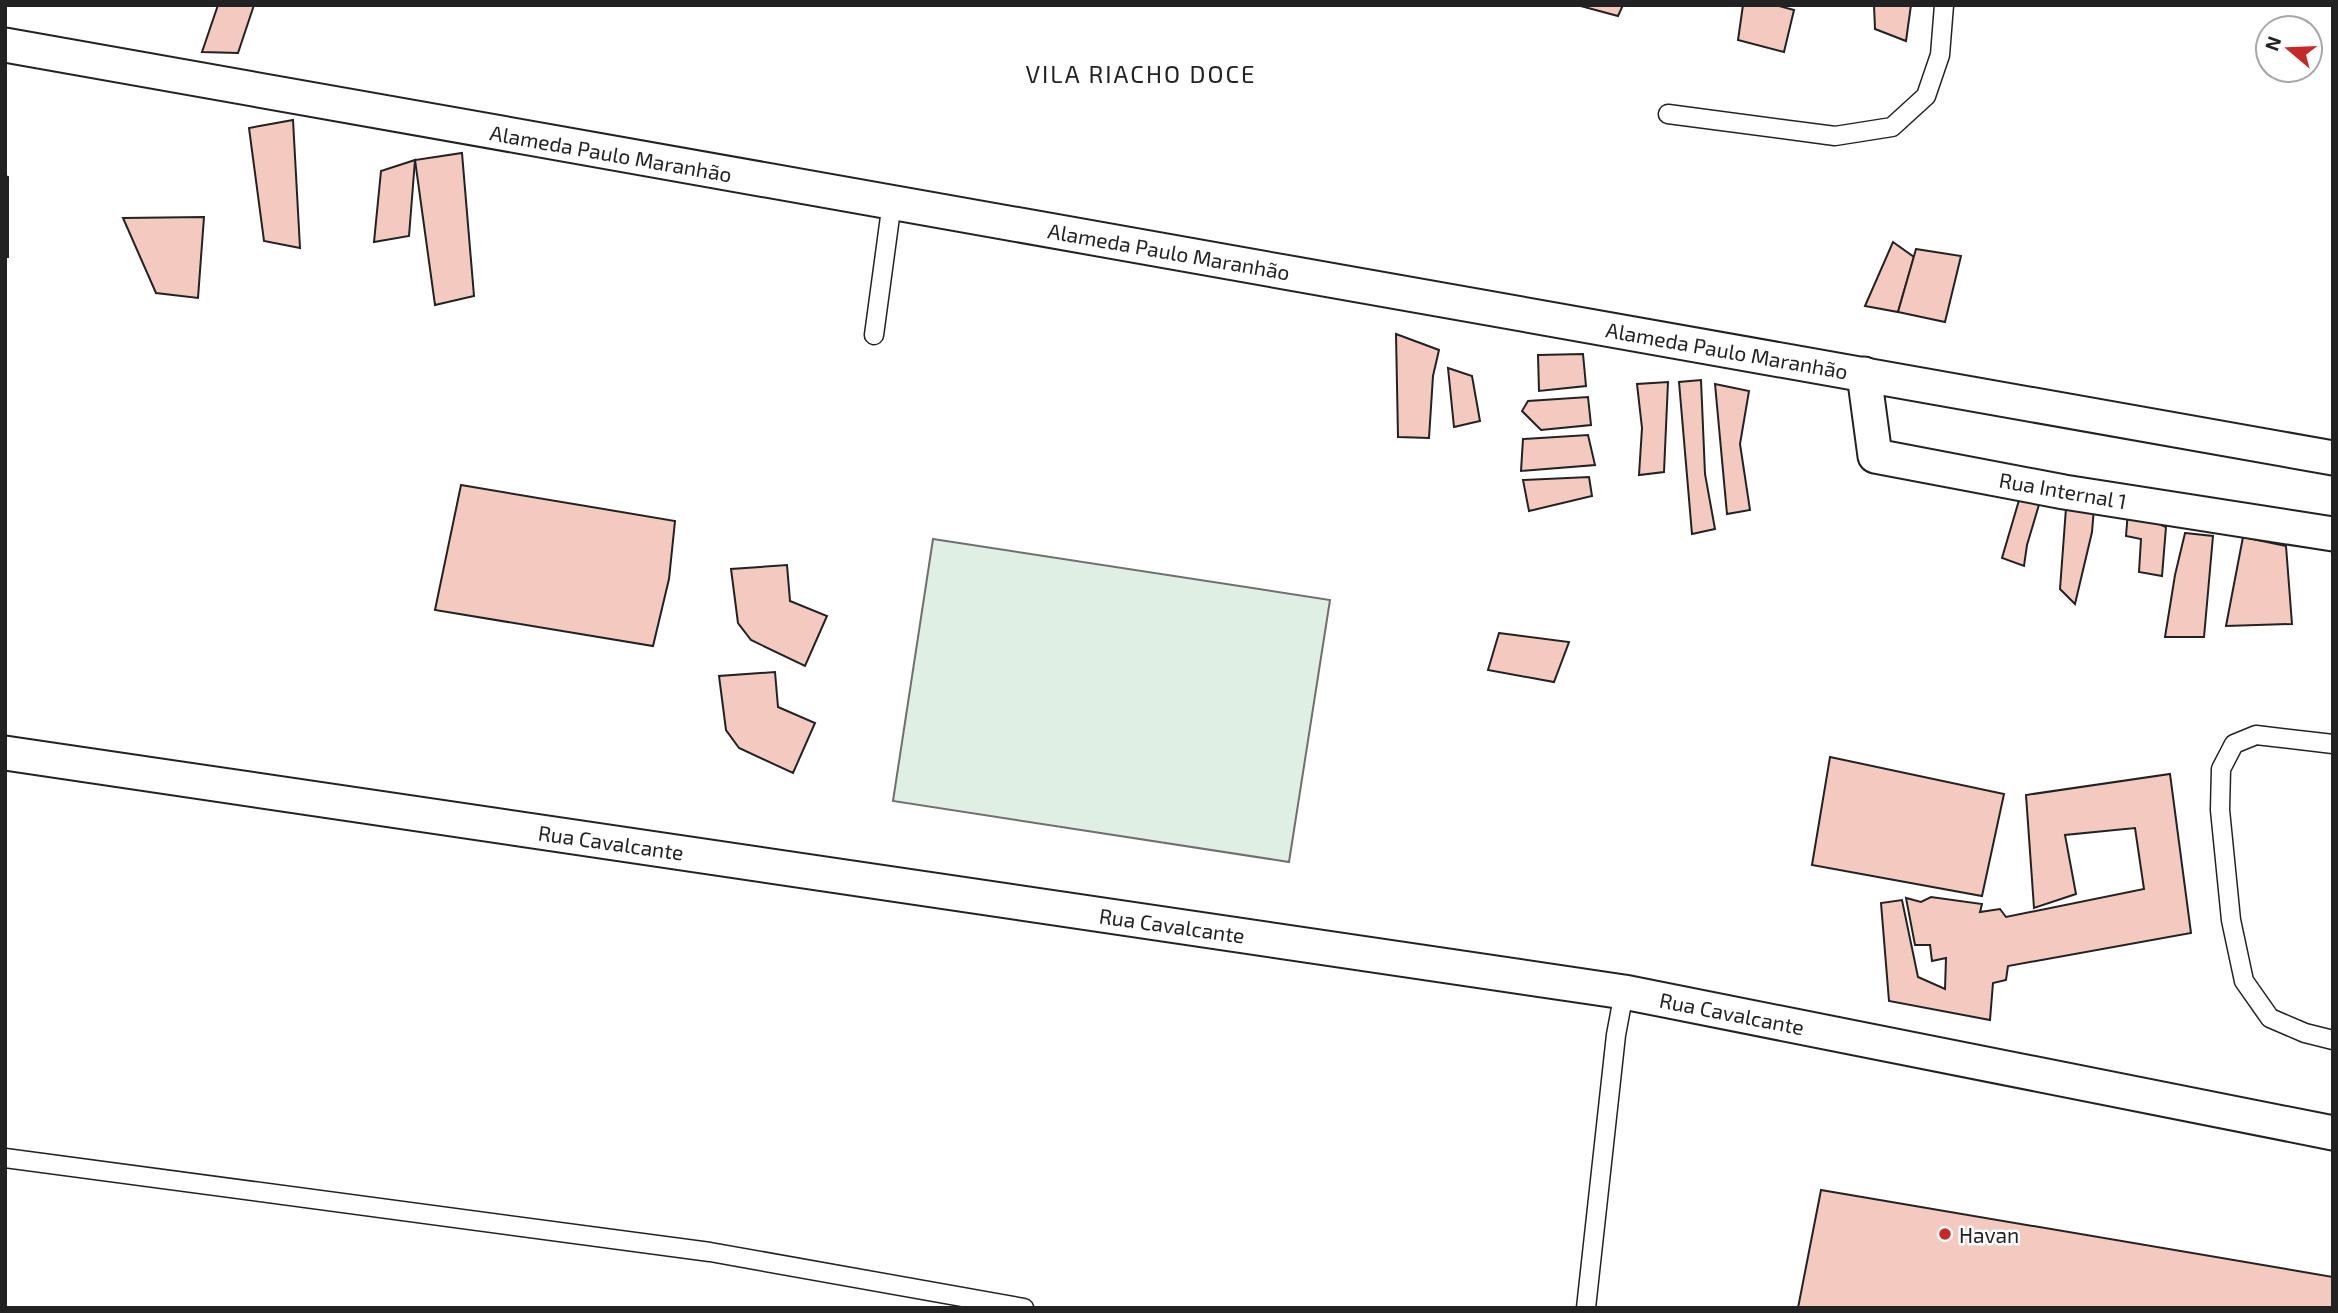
<svg xmlns="http://www.w3.org/2000/svg" width="2338" height="1313" font-family="'Exo 2',sans-serif">
<rect width="100%" height="100%" fill="#fff"/>
<path fill="#e0efe3" stroke="#6f6f6f" stroke-width="2" d="M933 539 1330 600 1289 862 893 801Z"/>
<g fill="#f3c9c0" stroke="#222" stroke-width="2">
<path d="M218 5H254L238 53 202 52Z"/>
<path d="M1577 5H1623L1618 16Z"/>
<path d="M1743 5H1775L1794 10 1784 52 1738 40Z"/>
<path d="M1874 5H1911L1906 41 1875 29Z"/>
<path d="M293 120 300 248 264 241 249 128Z"/>
<path d="M462 153 474 296 435 305 415 160Z"/>
<path d="M415 160 409 236 374 242 381 171Z"/>
<path d="M5 176 8 177V257H5Z"/>
<path d="M204 217 198 298 156 293 123 218Z"/>
<path d="M1893 242 1914 257 1898 312 1865 306Z"/>
<path d="M1916 249 1961 256 1945 322 1898 312Z"/>
<path d="M1396 334 1439 350 1433 376 1429 438 1398 437Z"/>
<path d="M1583 354 1586 386 1539 391 1538 355Z"/>
<path d="M1448 368 1472 376 1480 421 1454 427Z"/>
<path d="M1701 380 1705 474 1715 529 1692 534 1679 382Z"/>
<path d="M1668 382 1664 472 1639 475 1642 428 1637 384Z"/>
<path d="M1715 384 1749 391 1740 444 1750 510 1727 514Z"/>
<path d="M1588 397 1591 425 1541 430 1522 411 1528 401Z"/>
<path d="M1588 435 1595 465 1521 471 1523 439Z"/>
<path d="M1589 477 1592 496 1529 511 1523 480Z"/>
<path d="M461 485 675 521 669 579 653 646 435 610Z"/>
<path d="M2022 490 2041 498 2027 545 2024 566 2002 558Z"/>
<path d="M2066 508H2094L2092 532 2075 604 2060 589Z"/>
<path d="M2128 511 2166 527 2162 576 2139 572 2141 539 2126 536Z"/>
<path d="M2185 533 2213 536 2204 637H2165L2175 575Z"/>
<path d="M2243 537 2286 546 2292 624 2226 626Z"/>
<path d="M787 565 790 601 827 616 805 666 751 640 738 623 731 569Z"/>
<path d="M1499 633 1569 642 1554 682 1488 670Z"/>
<path d="M775 672 778 707 815 723 793 773 739 748 726 730 719 676Z"/>
<path d="M1830 757 2004 794 1982 896 1812 865Z"/>
<path d="M2170 774 2191 933 2008 966 2006 980 1993 983 1990 1020 1889 1001 1881 903 1902 900 1918 977 1945 989 1946 958 1932 961 1930 945H1915L1906 898 1921 902 1931 897 1982 904 1980 912 2000 909 2006 917 2144 889 2135 828 2065 835 2076 894 2034 908 2026 795Z"/>
<path d="M1821 1190 2333 1277V1308H1798Z"/>
</g>
<g fill="none" stroke-linecap="round" stroke-linejoin="round">
<defs>
<g id="lane">
<path d="M1668 114 1835 136 1892 127 1926 96 1940 55 1944 5"/>
<path d="M874 335 892 202"/>
<path d="M2333 744 2256 735 2234 744 2221 769 2220 810 2231 920 2244 981 2270 1018 2305 1033 2333 1040"/>
<path d="M5 1158 710 1252 1024 1308"/>
<path d="M1586 1308 1616 1035 1624 992"/>
</g>
<g id="street">
<path d="M5 45 2333 458"/>
<path d="M1864 374 1875 456 2064 492 2333 534"/>
<path d="M5 753 1624 992 2333 1133"/>
</g>
</defs>
<use href="#lane" stroke="#222" stroke-width="21"/>
<use href="#street" stroke="#222" stroke-width="37"/>
<use href="#lane" stroke="#fff" stroke-width="18"/>
<use href="#street" stroke="#fff" stroke-width="33"/>
</g>
<circle fill="#c62828" stroke="#fff" stroke-width="2.5" cx="1945" cy="1234" r="7"/>
<g text-anchor="middle" dominant-baseline="central" stroke-width="5" stroke-linejoin="round" paint-order="stroke">
<g font-size="21" fill="#222" stroke="#fff">
<text transform="translate(611 153) rotate(10)">Alameda Paulo Maranhão</text>
<text transform="translate(1169 251) rotate(10)">Alameda Paulo Maranhão</text>
<text transform="translate(1727 350) rotate(10)">Alameda Paulo Maranhão</text>
<text transform="translate(2063 490) rotate(10)">Rua Internal 1</text>
<text transform="translate(611 842) rotate(8)">Rua Cavalcante</text>
<text transform="translate(1172 925) rotate(8)">Rua Cavalcante</text>
<text transform="translate(1732 1013) rotate(11)">Rua Cavalcante</text>
</g>
<g font-size="21" fill="#222" stroke="#fff" text-anchor="start">
<text x="1959" y="1234">Havan</text>
</g>
<g font-size="24" letter-spacing="2" fill="#222" stroke="#fff">
<text x="1141" y="73">VILA RIACHO DOCE</text>
</g>
</g>
<rect width="2338" height="1313" fill="none" stroke="#222222" stroke-width="14"/>
<g transform="translate(2289 49) rotate(289)"><circle r="33" fill="#ffffff" stroke="#a7a7a7" stroke-width="2"/>
<path d="M0-5L12 26L0 18L-12 26Z" fill="#c62828"/>
<text y="-10" font-size="19" font-weight="bold" text-anchor="middle" fill="#222222">N</text>
</g>
</svg>
